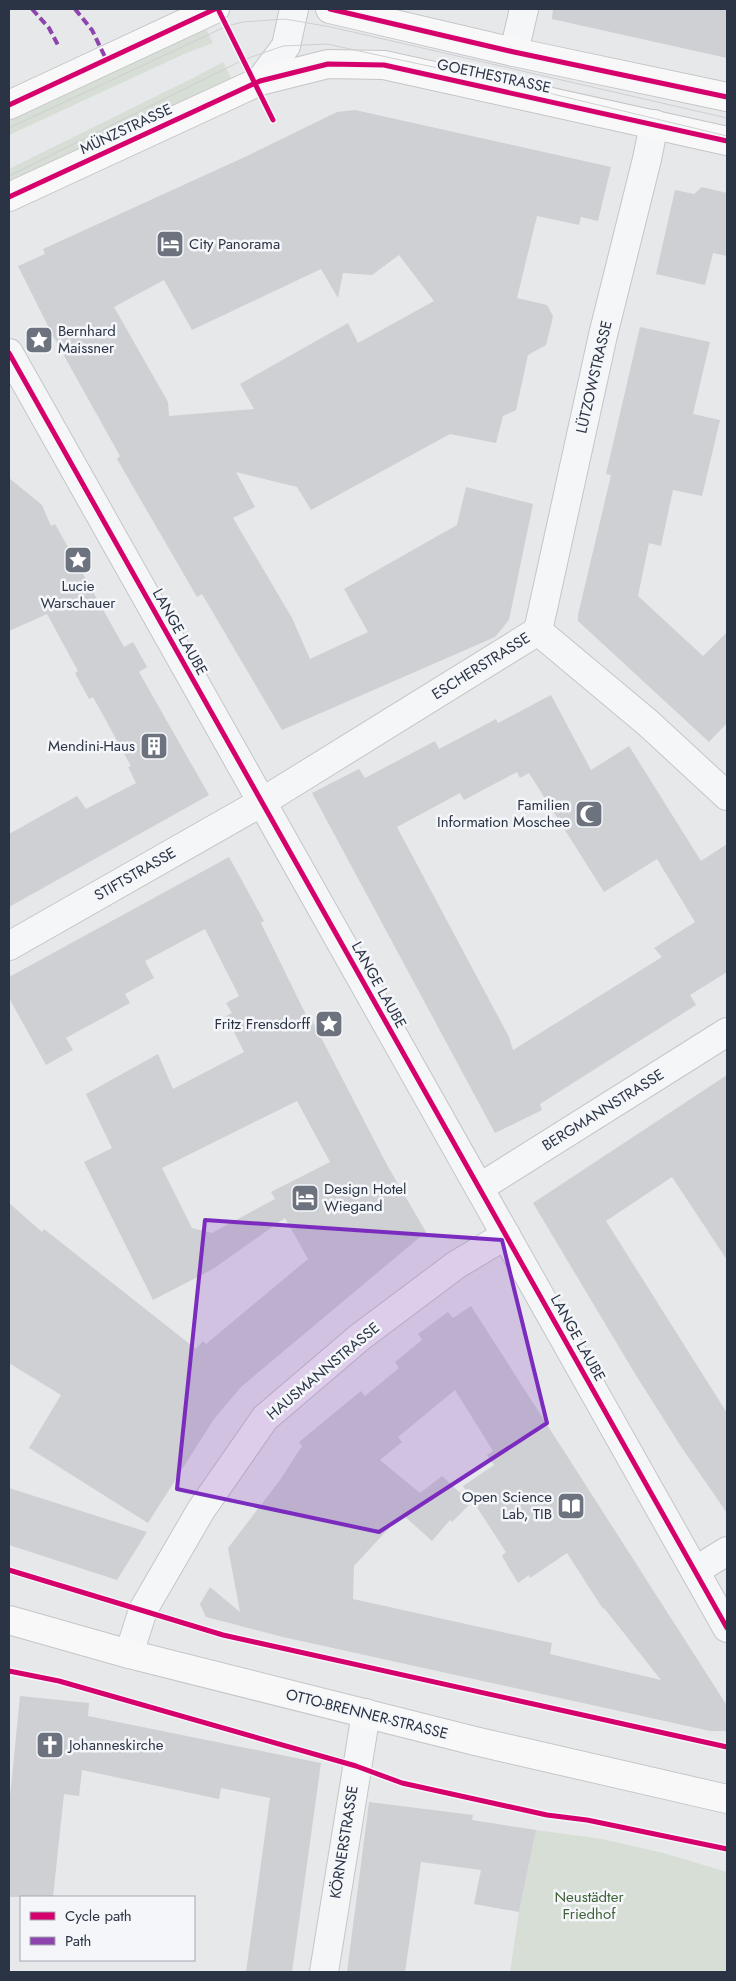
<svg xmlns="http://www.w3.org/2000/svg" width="736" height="1981" font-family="Jost,sans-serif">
<rect width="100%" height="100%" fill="#e6e8ea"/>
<g fill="#d6ded6">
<path d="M206 29 213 43 184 54 9 135V117L193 33Z"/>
<path d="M223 62 231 78 9 186V169L195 77Z"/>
<path d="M536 1830 602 1839 663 1853 727 1872V1972H510L519 1912Z"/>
</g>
<g fill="#ced0d3" fill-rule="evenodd">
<path d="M553 9H727V58L552 19Z"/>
<path d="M355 110 611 167 598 221 581 217 579 225 537 216 517 298 547 305 553 316 551 325 546 345 528 355 516 410 503 416 496 443 450 434 311 510 297 487 236 472 255 507 233 518 292 618 310 659 368 632 344 589 457 525 466 487 533 504 509 620 495 637 282 730 202 594 197 597 117 459 120 456 53 336 18 266 45 254 43 249 247 156 337 112ZM399 255 434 301 358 343 348 323 240 384 254 409 169 416 168 402 114 307 164 280 192 330 321 269 338 298 343 273 372 275Z"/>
<path d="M702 187 727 193V256L713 253 705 285 656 274 675 190 694 194Z"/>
<path d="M640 327 710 342 693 414 720 420 702 496 673 490 661 546 649 543 638 596 703 656 727 632V723L709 742 578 621V615L611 475 606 474Z"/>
<path d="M9 478 42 505 51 526 55 524 124 647 133 642 147 667 139 672 209 795 9 907V834L77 796 86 809 136 783 128 767 131 766 93 697 89 699 75 673 78 671 47 614 9 631Z"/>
<path d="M551 695 591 770 629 746 701 861 727 844V972L690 995 696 1005 540 1104 542 1110 495 1133 312 793 359 769 365 778 435 741 439 749 496 719 498 723ZM517 772 520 778 529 773 604 892 657 859 695 922 654 948 662 957 513 1050 509 1037 397 827 460 793 464 800Z"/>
<path d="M229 857 264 921 261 923 309 1021 312 1020 387 1165 426 1232 241 1387 214 1419 148 1523 29 1448 61 1395 9 1363V1203L42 1232 44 1229 196 1349 203 1341 206 1344 308 1259 285 1218 213 1269 153 1300 84 1162 112 1148 86 1094 158 1054 173 1089 244 1052 226 1016 232 1013 226 1003 239 996 205 929 145 961 154 978 125 994 130 1003 66 1038 73 1050 46 1065 9 998V977ZM297 1101 330 1162 271 1192 275 1199 212 1233 192 1228 162 1168Z"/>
<path d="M727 1075V1260L672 1177 606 1221 727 1413V1513L682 1448 637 1377 533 1203Z"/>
<path d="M471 1306 726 1704 727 1731H710L283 1637 206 1617 200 1604 210 1587 240 1612 228 1548 280 1480 302 1446 299 1442 361 1391 365 1396 399 1368 395 1362 422 1340 418 1334 448 1312 453 1318ZM455 1390 493 1451 487 1455 494 1465 463 1486 506 1552 502 1556 518 1583 529 1575 530 1578 567 1553 603 1609 604 1608 661 1680 550 1654 552 1643 353 1599 354 1566 402 1514 432 1541 450 1520 452 1522 471 1503 442 1476 420 1493 380 1460 402 1442 398 1437Z"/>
<path d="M9 1488 147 1532 117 1580 9 1545Z"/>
<path d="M20 1696 89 1703 88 1716 321 1763 292 1972H246L270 1798 221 1788 219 1799 82 1770 79 1796 64 1794 53 1897H9V1807Z"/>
<path d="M369 1802 473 1815 472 1820 536 1830 519 1912 474 1904 481 1870 421 1862 405 1972H347Z"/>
</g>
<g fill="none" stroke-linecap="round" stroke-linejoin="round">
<defs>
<g id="street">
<path d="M514 52 524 9"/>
<path d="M260 81 286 46 294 9"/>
<path d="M9 353 727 1628"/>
<path d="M538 631 603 335 647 159 654 124"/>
<path d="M538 631 648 723 727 796"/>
<path d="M9 946 262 802 538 631"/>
<path d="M479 1188 727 1032"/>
<path d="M695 1571 727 1551"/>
<path d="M129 1654 143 1610 201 1510 265 1418 360 1337 456 1265 506 1235"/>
<path d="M324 1972 366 1713"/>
</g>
<g id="secondary">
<path d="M330 9 514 52 727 97"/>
<path d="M9 105 215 9"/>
<path d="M9 197 260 81 328 64 384 65 727 141"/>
<path d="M9 1620 129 1654 475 1741 727 1799"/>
</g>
</defs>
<use href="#street" stroke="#c4c6c8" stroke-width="30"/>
<use href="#secondary" stroke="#c4c6c8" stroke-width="30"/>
<use href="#street" stroke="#f5f6f7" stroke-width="28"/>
<use href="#secondary" stroke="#f8f8f8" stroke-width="28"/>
<g stroke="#cecfd2" stroke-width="1">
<path d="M9 128 227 26 243 22 285 19 331 27 727 118"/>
<path d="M9 176 243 60 283 46 327 44 507 83 727 136"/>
</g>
<g stroke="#8e44ad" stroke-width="4" stroke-dasharray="8 4" stroke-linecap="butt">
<path d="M32 9 49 28 59 47"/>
<path d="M75 9 92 30 106 59"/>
</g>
<defs>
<g id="cycleway">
<path d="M218 9 273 120"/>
<path d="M330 9 514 52 727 97"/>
<path d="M9 105 215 9"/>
<path d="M9 197 260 81 328 64 384 65 727 141"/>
<path d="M9 353 727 1628"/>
<path d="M9 1570 223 1635 727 1747"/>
<path d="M9 1671 59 1681 356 1766 402 1783 547 1815 587 1820 727 1849"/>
</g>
</defs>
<use href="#cycleway" stroke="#f4f6f9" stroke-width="8"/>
<use href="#cycleway" stroke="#d6006c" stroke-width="5"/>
</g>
<path fill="#7b2cbf" fill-opacity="0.2" stroke="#7b2cbf" stroke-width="4" stroke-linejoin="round" d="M205 1220 502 1240 547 1423 379 1532 177 1489Z"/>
<defs>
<symbol id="hotel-square" viewBox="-11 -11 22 22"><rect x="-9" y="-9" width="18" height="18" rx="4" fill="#6c737f" stroke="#f4f6f9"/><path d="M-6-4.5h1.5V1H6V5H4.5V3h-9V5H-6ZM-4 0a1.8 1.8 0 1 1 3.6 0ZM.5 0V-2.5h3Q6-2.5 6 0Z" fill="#fff"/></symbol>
<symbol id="sight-square" viewBox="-11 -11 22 22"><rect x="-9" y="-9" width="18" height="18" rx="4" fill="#6c737f" stroke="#f4f6f9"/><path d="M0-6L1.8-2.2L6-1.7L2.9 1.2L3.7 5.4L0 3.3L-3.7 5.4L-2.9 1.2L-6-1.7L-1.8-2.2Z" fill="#fff"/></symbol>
<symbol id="building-square" viewBox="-11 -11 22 22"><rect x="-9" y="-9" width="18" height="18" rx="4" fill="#6c737f" stroke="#f4f6f9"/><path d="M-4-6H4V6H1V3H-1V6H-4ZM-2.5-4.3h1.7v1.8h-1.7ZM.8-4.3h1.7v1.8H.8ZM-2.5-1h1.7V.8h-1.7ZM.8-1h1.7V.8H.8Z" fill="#fff"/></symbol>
<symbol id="mosque-square" viewBox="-11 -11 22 22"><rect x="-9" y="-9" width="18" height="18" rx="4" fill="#6c737f" stroke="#f4f6f9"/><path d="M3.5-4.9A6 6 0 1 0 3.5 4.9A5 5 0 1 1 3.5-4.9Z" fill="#fff"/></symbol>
<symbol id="library-square" viewBox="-11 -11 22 22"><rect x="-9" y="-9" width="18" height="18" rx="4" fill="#6c737f" stroke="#f4f6f9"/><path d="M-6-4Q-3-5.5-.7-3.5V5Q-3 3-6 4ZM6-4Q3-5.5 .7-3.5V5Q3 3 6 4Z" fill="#fff"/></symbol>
<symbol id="church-square" viewBox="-11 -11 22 22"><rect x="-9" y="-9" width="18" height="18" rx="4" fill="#6c737f" stroke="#f4f6f9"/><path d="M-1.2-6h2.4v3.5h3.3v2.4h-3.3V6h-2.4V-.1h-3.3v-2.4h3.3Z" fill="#fff"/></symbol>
</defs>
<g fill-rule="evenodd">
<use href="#hotel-square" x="154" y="228" width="32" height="32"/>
<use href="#sight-square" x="23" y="324" width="32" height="32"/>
<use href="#sight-square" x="62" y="544" width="32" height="32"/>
<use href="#building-square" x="138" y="730" width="32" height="32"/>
<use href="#mosque-square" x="573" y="798" width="32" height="32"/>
<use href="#sight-square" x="313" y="1008" width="32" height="32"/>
<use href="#hotel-square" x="289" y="1182" width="32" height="32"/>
<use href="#library-square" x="555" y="1490" width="32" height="32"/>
<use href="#church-square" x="34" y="1729" width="32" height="32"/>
</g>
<g text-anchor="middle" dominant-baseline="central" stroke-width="5" stroke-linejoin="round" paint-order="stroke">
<g font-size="15" fill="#2b3445" stroke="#f4f6f9">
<text transform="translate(494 76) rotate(12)">GOETHESTRASSE</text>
<text transform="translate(126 129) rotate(-25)">MÜNZSTRASSE</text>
<text transform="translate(594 377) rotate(-77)">LÜTZOWSTRASSE</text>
<text transform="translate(180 632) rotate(61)">LANGE LAUBE</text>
<text transform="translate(481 666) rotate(-32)">ESCHERSTRASSE</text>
<text transform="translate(135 874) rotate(-30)">STIFTSTRASSE</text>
<text transform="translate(379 985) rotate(61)">LANGE LAUBE</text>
<text transform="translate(603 1110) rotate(-32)">BERGMANNSTRASSE</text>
<text transform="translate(578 1338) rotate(61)">LANGE LAUBE</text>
<text transform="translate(323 1371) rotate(-40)">HAUSMANNSTRASSE</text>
<text transform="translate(367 1714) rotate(14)">OTTO-BRENNER-STRASSE</text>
<text transform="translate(344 1842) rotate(-81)">KÖRNERSTRASSE</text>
</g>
<g font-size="15" fill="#2b3445" stroke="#f4f6f9" text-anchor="start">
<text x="189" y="244">City Panorama</text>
<text x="58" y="331">Bernhard<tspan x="58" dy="17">Maissner</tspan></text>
<text x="78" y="586" text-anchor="middle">Lucie<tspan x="78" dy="17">Warschauer</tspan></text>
<text x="135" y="746" text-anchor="end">Mendini-Haus</text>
<text x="570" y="805" text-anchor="end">Familien<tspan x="570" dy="17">Information Moschee</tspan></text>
<text x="310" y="1024" text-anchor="end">Fritz Frensdorff</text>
<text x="324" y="1189">Design Hotel<tspan x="324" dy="17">Wiegand</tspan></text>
<text x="552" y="1497" text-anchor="end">Open Science<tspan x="552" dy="17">Lab, TIB</tspan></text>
<text x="69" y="1745">Johanneskirche</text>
</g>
<g font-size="15" fill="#3f6138" stroke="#f4f6f9">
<text x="589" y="1897">Neustädter<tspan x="589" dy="17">Friedhof</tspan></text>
</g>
</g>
<rect width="736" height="1981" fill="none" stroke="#2b3445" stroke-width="20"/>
<rect x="20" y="1896" width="175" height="65" fill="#f4f6f9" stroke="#a4a8b1"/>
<rect x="30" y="1912" width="25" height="8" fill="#d6006c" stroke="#a4a8b1"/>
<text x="65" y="1921" font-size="15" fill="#2b3445">Cycle path</text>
<rect x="30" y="1937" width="25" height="8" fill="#8e44ad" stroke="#a4a8b1"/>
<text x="65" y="1946" font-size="15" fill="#2b3445">Path</text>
</svg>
